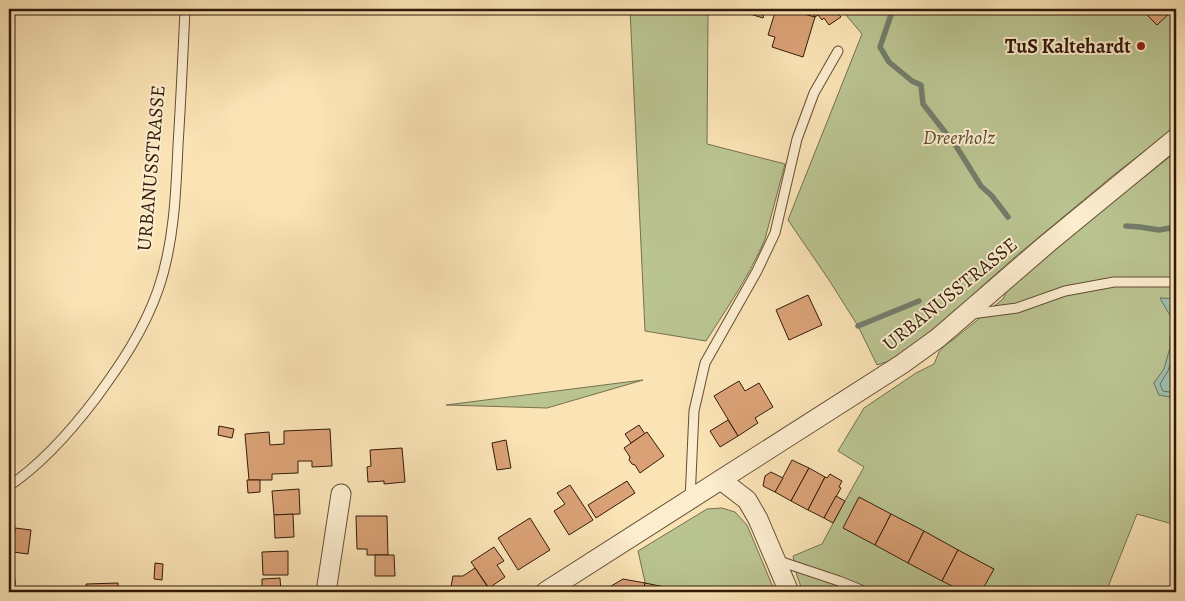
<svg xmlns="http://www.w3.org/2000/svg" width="1185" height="601" font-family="Alegreya,serif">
<rect width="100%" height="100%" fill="#fae3b5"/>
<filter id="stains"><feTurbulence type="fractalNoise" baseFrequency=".004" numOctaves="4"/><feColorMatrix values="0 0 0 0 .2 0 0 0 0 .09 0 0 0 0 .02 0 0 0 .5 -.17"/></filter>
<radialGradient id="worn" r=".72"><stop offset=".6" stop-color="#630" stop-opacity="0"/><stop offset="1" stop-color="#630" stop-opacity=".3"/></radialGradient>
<g fill="#bac491" stroke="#76704d">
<path d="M630 9H697V10L708 13 707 144 785 164 765 239C750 275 727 308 706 341L645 331Z"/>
<path d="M857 9H1176V127L1116 173 1009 262 935 329 892 360 877 365 858 326 829 280 788 220 862 34 846 15Z"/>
<path d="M1176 152V299L1160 298 1171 317 1170 348 1164 369 1154 383 1159 395 1176 398V525L1137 514 1106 592H803L797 576 793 556 822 544 845 501 864 467 838 451 864 408 916 373 934 364 939 352 945 345 954 339 1003 299 1007 291 1098 213Z"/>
<path d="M643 380 547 408 446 405Z"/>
<path d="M722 508 735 512 747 525 775 592H643L645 582 638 551 707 509Z"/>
</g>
<path fill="#9ebead" stroke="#737d6b" d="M1160 298 1176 299V398L1159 395 1154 383 1164 369 1170 348 1171 317Z"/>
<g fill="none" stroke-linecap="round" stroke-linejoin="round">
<path stroke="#686c5b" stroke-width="1" d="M1176 304H1172L1171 306 1176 317 1175 349 1168 371 1160 384 1163 391 1176 393"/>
<g stroke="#737d6b" stroke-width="5.5">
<path d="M893 9 880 47 889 62 912 81 921 85 923 104 956 146 981 186 992 196 1008 217"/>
<path d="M1126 226 1140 227 1159 230 1176 227"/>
<path d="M858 326 919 301"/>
</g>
</g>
<g fill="#daa176" stroke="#321b09">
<path d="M738 9H765L763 18 737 10Z"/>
<path d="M776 9H794L793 11 815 17 803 57 772 47 775 37 768 35Z"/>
<path d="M809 9H835L841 17 829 25 824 18 822 20 818 15 815 17Z"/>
<path d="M1141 9H1174L1157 25Z"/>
<path d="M808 295 822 325 789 340 776 310Z"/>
<path d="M739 381 745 391 759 383 773 407 755 418 758 423 738 436 714 396Z"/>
<path d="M728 420 738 436 720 447 710 431Z"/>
<path d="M639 425 645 434 631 443 625 434Z"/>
<path d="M219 426 234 429 232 438 218 435Z"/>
<path d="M330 429 332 466 312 467V461H298V473L272 474V480H249L245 434 269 432 270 445 284 444V431Z"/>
<path d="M647 432 664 456 640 473 635 465 632 464 629 460 630 457 624 448Z"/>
<path d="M506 440 511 468 497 470 492 443Z"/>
<path d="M402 448 405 482 384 484V481L368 482 367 467 371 466 370 450Z"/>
<path d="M792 460 809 468 791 501 775 492Z"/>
<path d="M809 468 825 477 808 510 791 501Z"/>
<path d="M771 472 783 478 775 492 763 486 765 476Z"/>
<path d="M830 474 842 481 839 487 841 488 824 518 808 510 825 477 827 478Z"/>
<path d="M247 480H260V492L248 493Z"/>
<path d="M627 481 635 493 596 518 588 505Z"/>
<path d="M570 485 593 520 569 535 554 511 565 504 557 493Z"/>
<path d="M299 489 300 514 274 515 272 491Z"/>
<path d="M836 496 845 501 833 523 824 518Z"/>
<path d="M859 497 891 514 875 545 843 528Z"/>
<path d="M293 514 294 537 275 538 274 515Z"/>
<path d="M891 514 924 531 908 563 875 545Z"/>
<path d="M356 516H387L388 555H367V549H357Z"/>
<path d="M530 518 550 550 518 570 498 538Z"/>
<path d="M15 528 31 530 28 554 13 552Z"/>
<path d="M924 531 958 550 942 581 908 563Z"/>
<path d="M494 547 504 561 497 565 505 577 489 588 471 562Z"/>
<path d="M958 550 994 569 981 592H964L942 581Z"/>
<path d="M288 551V575H263L262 552Z"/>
<path d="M375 555H394L395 576H375Z"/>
<path d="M155 563 163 564 162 580 154 579Z"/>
<path d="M475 568 487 586 481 590 482 592H450L453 576H463Z"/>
<path d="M280 578 281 592H262V579Z"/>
<path d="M623 579 645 583 643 592H601Z"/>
<rect x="9" y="580" width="6" height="12"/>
<path d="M118 583V592H87L86 584Z"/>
<path d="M645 583 689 592H643Z"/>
<path d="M163 588 197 589V592H163Z"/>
</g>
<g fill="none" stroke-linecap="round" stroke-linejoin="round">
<defs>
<g id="lane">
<path d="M971 314 1017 308 1065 291 1114 282H1176"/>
<path d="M9 486C43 463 71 431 96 398 121 364 144 330 158 290 174 244 176 193 178 145 181 99 183 54 185 9"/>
<path d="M690 500 694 411 705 363 757 271 775 233 797 139 814 93 838 51"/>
<path d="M776 560 839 581 866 592"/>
</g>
<g id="street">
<path d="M721 480 747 500 758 519 789 592"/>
<path d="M326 592 341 494"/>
<path d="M545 592 902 364 938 338 1048 243 1176 138"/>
</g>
</defs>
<use href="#lane" stroke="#644d34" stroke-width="11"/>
<use href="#street" stroke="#644d34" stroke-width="21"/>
<use href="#lane" stroke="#fcedcf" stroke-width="9"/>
<use href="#street" stroke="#fcedcf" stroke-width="19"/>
</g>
<circle fill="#8f2418" stroke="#fcedcf" stroke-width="2" cx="1141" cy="46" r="5"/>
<g text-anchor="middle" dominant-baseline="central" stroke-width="4" stroke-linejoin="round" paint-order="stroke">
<g font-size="20" font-weight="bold" fill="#321b09" stroke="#fcedcf" text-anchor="end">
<text x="1131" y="46">TuS Kaltehardt</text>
</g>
<g font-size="20" font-style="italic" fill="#5b4e32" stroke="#fcedcf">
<text x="959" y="137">Dreerholz</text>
</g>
<g font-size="20" fill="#321b09" stroke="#fcedcf">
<text transform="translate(151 168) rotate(-85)">URBANUSSTRASSE</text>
<text transform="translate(950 294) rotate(-39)">URBANUSSTRASSE</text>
</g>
</g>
<rect width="1185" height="601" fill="none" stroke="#fae3b5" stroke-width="30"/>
<rect x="10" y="10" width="1165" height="581" fill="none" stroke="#321b09" stroke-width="2.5"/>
<rect x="15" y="15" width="1155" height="571" fill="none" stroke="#321b09"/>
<rect width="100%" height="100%" filter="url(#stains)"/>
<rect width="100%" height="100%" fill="url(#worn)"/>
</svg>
